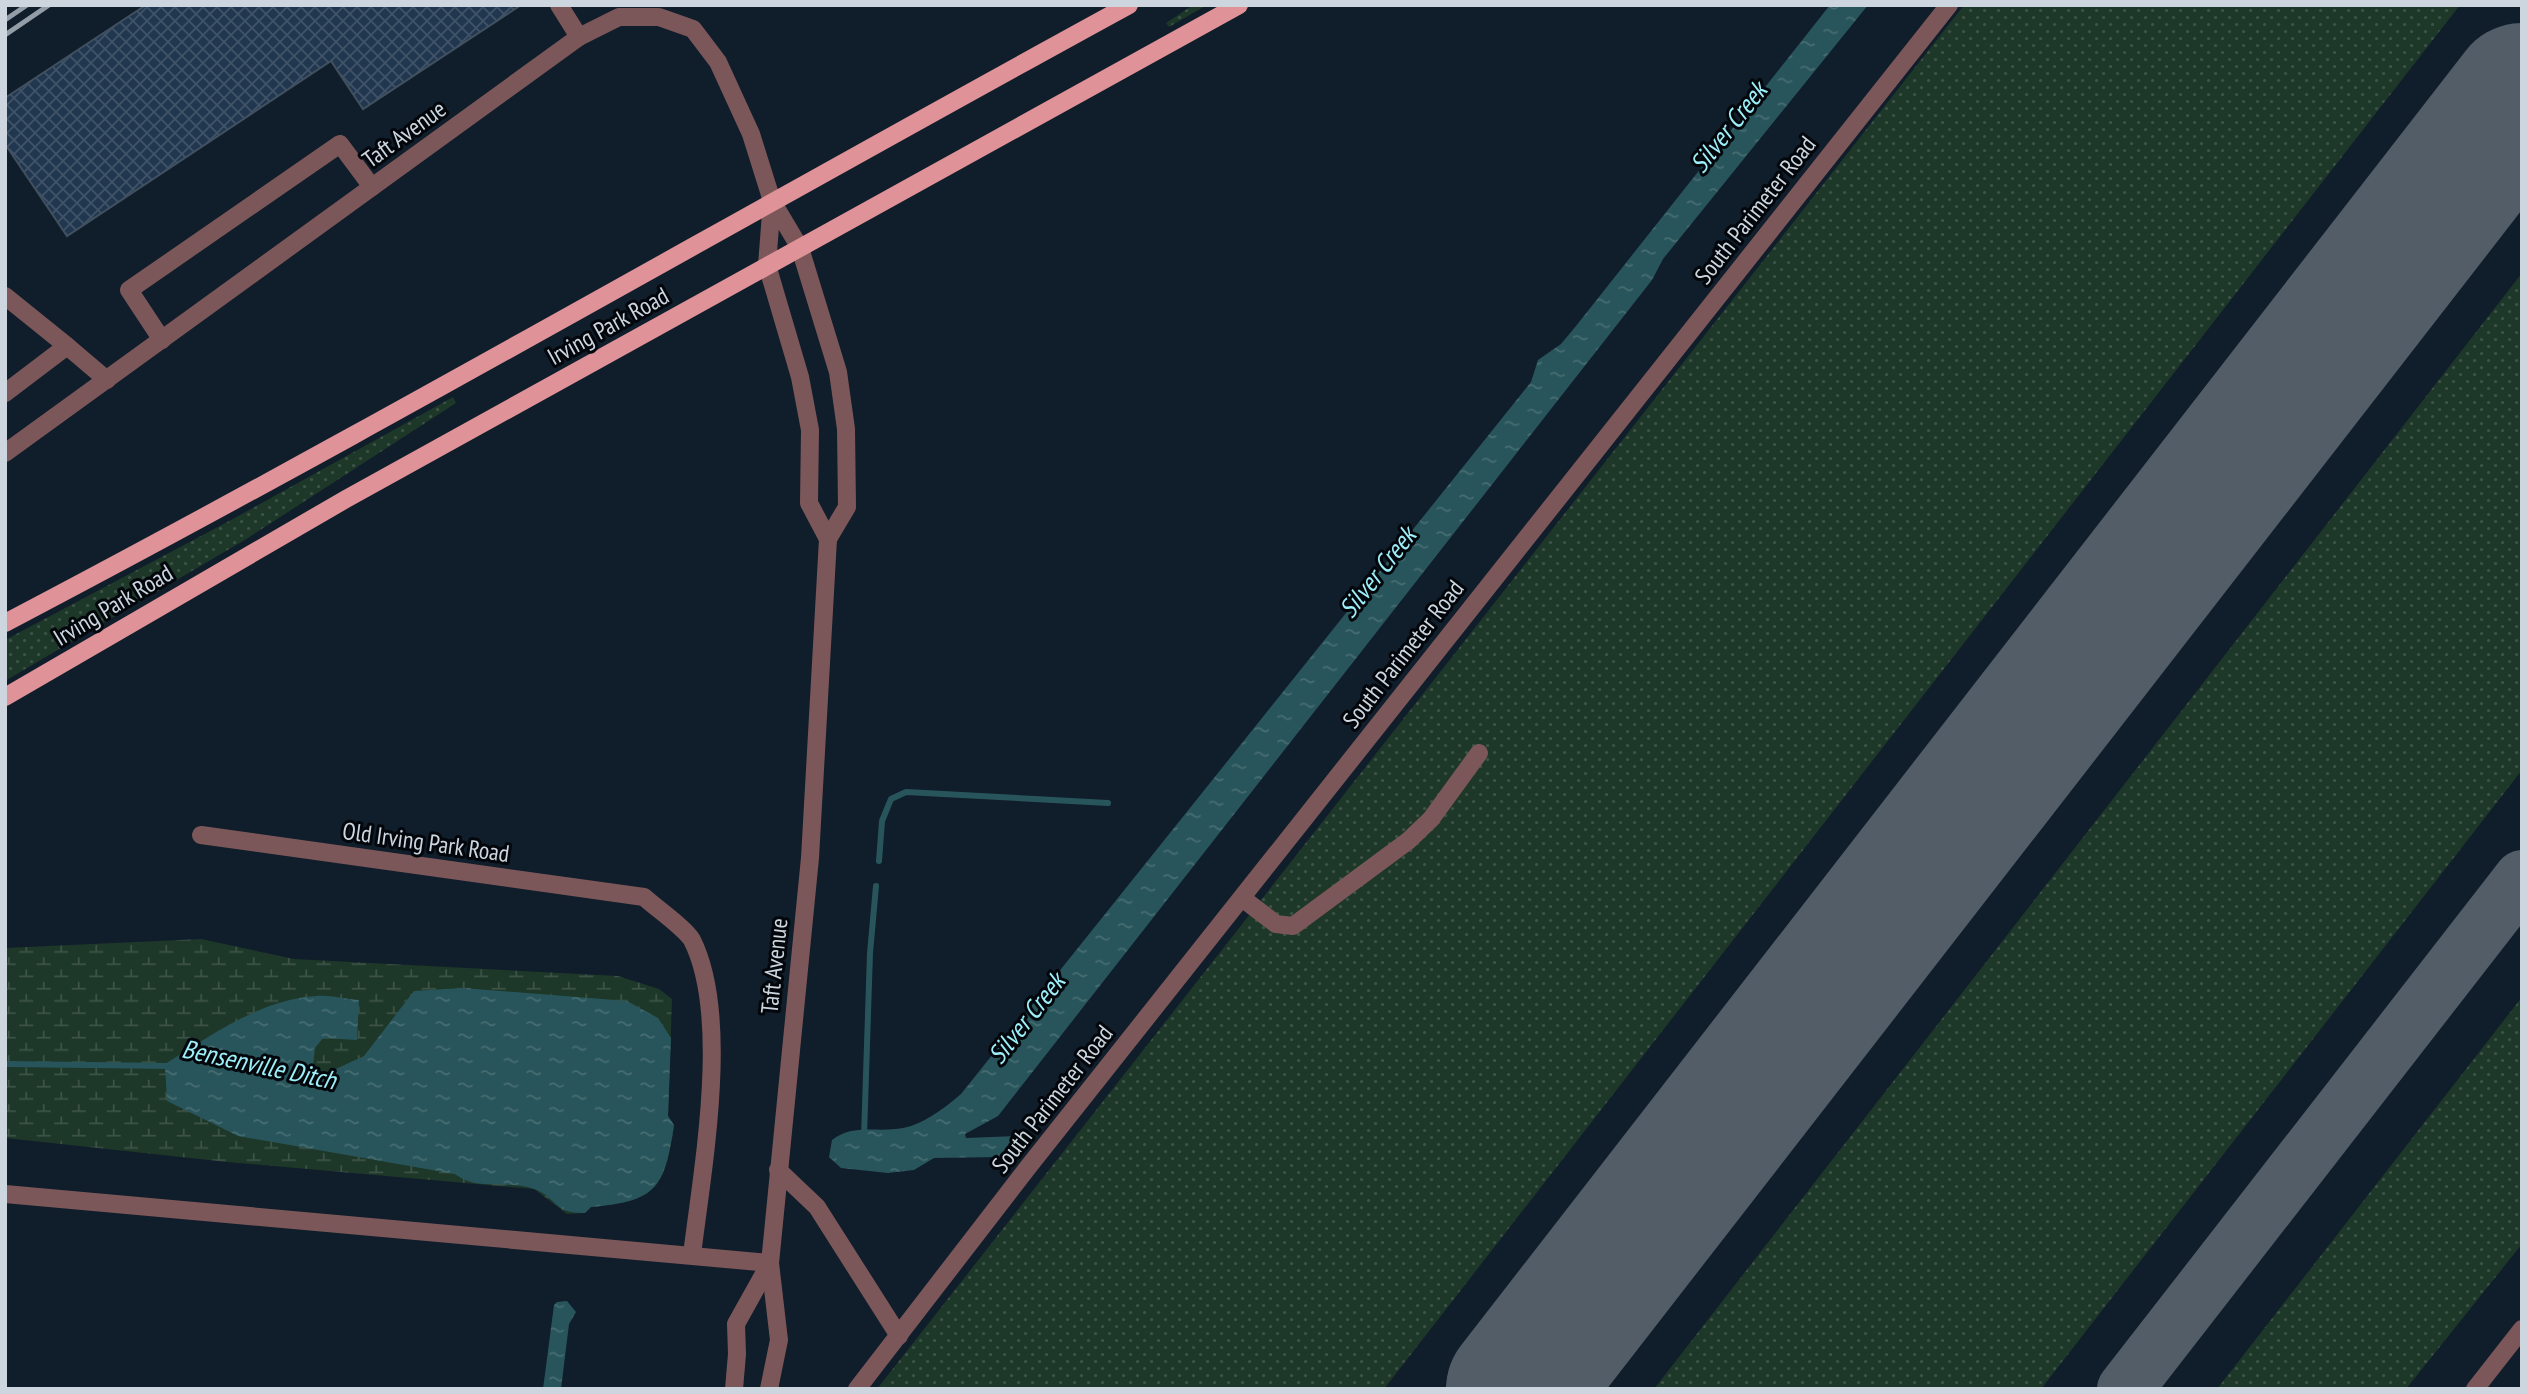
<svg xmlns="http://www.w3.org/2000/svg" width="2527" height="1394" font-family="'PT Sans Narrow',sans-serif">
<defs>
<pattern id="grass-dots" width="8" height="8" patternUnits="userSpaceOnUse" patternTransform="scale(1.75)"><rect width="8" height="8" fill="#1d3728"/><path d="M2 2h.1M6 6h.1" fill="none" stroke="#3d5347" stroke-width="1.8" stroke-linecap="round"/></pattern>
<pattern id="wetland-marsh" width="20" height="14" patternUnits="userSpaceOnUse" patternTransform="scale(1.75)"><rect width="20" height="14" fill="#1d3728"/><path d="M1 5h8M5 5V1M11 12h8M15 12V8" fill="none" stroke="#3d5347"/></pattern>
<pattern id="water-ripples" width="26" height="14" patternUnits="userSpaceOnUse" patternTransform="scale(1.75)"><rect width="26" height="14" fill="#28555b"/><path d="M2 4q2-2 4 0t4 0M15 11q2-2 4 0t4 0" fill="none" stroke="#466d72"/></pattern>
<pattern id="building-cross-hatch" width="8" height="8" patternUnits="userSpaceOnUse" patternTransform="scale(1.75)"><rect width="8" height="8" fill="#21374f"/><path d="M0 0l8 8M0 8l8-8" fill="none" stroke="#405368"/></pattern>
</defs>
<rect width="100%" height="100%" fill="#101d2a"/>
<g fill="url(#grass-dots)">
<path d="M1193 5H1207L1169 27 1166 23Z"/>
<path d="M1964 5H2460L1384 1389H877Z"/>
<path d="M2522 273V770L2041 1389H1654Z"/>
<path d="M453 397 456 403 248 538 5 681V640L231 520Z"/>
<path d="M2522 997V1244L2406 1389H2217Z"/>
</g>
<path fill="url(#wetland-marsh)" d="M201 939 294 959 618 976 659 989 672 999 668 1116 674 1125C665 1189 656 1201 591 1207L585 1213 567 1214 534 1189 227 1162 5 1138V948Z"/>
<g fill="url(#water-ripples)">
<path d="M1830 5H1868L1663 259 1652 280 998 1116 965 1134 966 1138 1019 1136 999 1157 934 1158 914 1170 888 1173 841 1168 829 1157 832 1140C855 1122 883 1135 911 1126 930 1119 946 1107 961 1094L1531 382 1538 360 1561 344 1576 326Z"/>
<path d="M462 988 627 1001 658 1018 671 1038 668 1116 674 1125C664 1189 657 1201 591 1207L585 1213C553 1214 557 1197 534 1189 508 1179 478 1192 455 1174L238 1136 167 1101 165 1064C212 1035 259 1000 316 996 330 995 345 999 359 1000L357 1040 323 1038 315 1048 313 1066 325 1074 364 1056 414 991Z"/>
<path d="M567 1301 576 1312 569 1324 561 1389H543L554 1305 557 1302Z"/>
</g>
<g fill="none" stroke-linecap="round" stroke-linejoin="round">
<g stroke="#28555b" stroke-width="6">
<path d="M879 861 882 821 891 799 906 792 1108 803"/>
<path d="M5 1064 173 1066"/>
<path d="M864 1136 870 953 876 886"/>
</g>
<g stroke="#525d68" stroke-width="56">
<path d="M2428 215 2522 109"/>
<path d="M2125 1389 2522 878"/>
</g>
<path stroke="#525d68" stroke-width="142" d="M1517 1389 2522 94"/>
</g>
<path fill="url(#building-cross-hatch)" stroke="#41505f" stroke-width="2" d="M146 5H521L363 109 331 61 67 236 5 144V98Z"/>
<g fill="none" stroke-linecap="round" stroke-linejoin="round">
<g stroke="#7c5759" stroke-width="18">
<path d="M559 5 579 37"/>
<path d="M772 201 767 265 800 377 810 430 809 503 828 539"/>
<path d="M5 296 67 346"/>
<path d="M162 340 129 290 340 144 372 187"/>
<path d="M5 393 67 346 107 380"/>
<path d="M5 453 579 37 619 17H659L693 29 718 62 751 134 772 201 800 248 838 372 846 429 847 507 828 539 810 858 770 1263 736 1324 737 1354 734 1389"/>
<path d="M201 835 644 897C656 908 685 928 692 940 731 1017 702 1171 692 1255"/>
<path d="M1242 898 1276 924 1293 926 1408 841 1431 819 1479 753"/>
<path d="M778 1170 817 1207 899 1336"/>
<path d="M5 1194 770 1263"/>
<path d="M769 1389 779 1340 770 1263"/>
<path d="M857 1389 1029 1166 1949 5"/>
<path d="M2475 1389 2522 1329"/>
</g>
<g stroke="#df9297" stroke-width="18">
<path d="M5 623C384 424 753 210 1129 5"/>
<path d="M5 697 346 499 1239 5"/>
</g>
<g stroke="#939da7" stroke-width="5">
<path d="M5 20 27 5"/>
<path d="M5 35 49 5"/>
</g>
</g>
<g text-anchor="middle" dominant-baseline="central" stroke-width="6" stroke-linejoin="round" paint-order="stroke">
<g font-size="24" fill="#cdd6df" stroke="#03070c">
<text transform="translate(404 134) rotate(-36)">Taft Avenue</text>
<text transform="translate(1755 210) rotate(-52)">South Parimeter Road</text>
<text transform="translate(608 326) rotate(-29)">Irving Park Road</text>
<text transform="translate(113 605) rotate(-31)">Irving Park Road</text>
<text transform="translate(1403 654) rotate(-52)">South Parimeter Road</text>
<text transform="translate(426 842) rotate(8)">Old Irving Park Road</text>
<text transform="translate(774 966) rotate(-84)">Taft Avenue</text>
<text transform="translate(1052 1099) rotate(-52)">South Parimeter Road</text>
</g>
<g font-size="26" font-style="italic" fill="#9deff9" stroke="#03070c">
<text transform="translate(1728 127) rotate(-52)">Silver Creek</text>
<text transform="translate(1377 572) rotate(-52)">Silver Creek</text>
<text transform="translate(1026 1018) rotate(-52)">Silver Creek</text>
<text transform="translate(259 1064) rotate(12)">Bensenville Ditch</text>
</g>
</g>
<rect width="2527" height="1394" fill="none" stroke="#cdd6df" stroke-width="14"/>
</svg>
